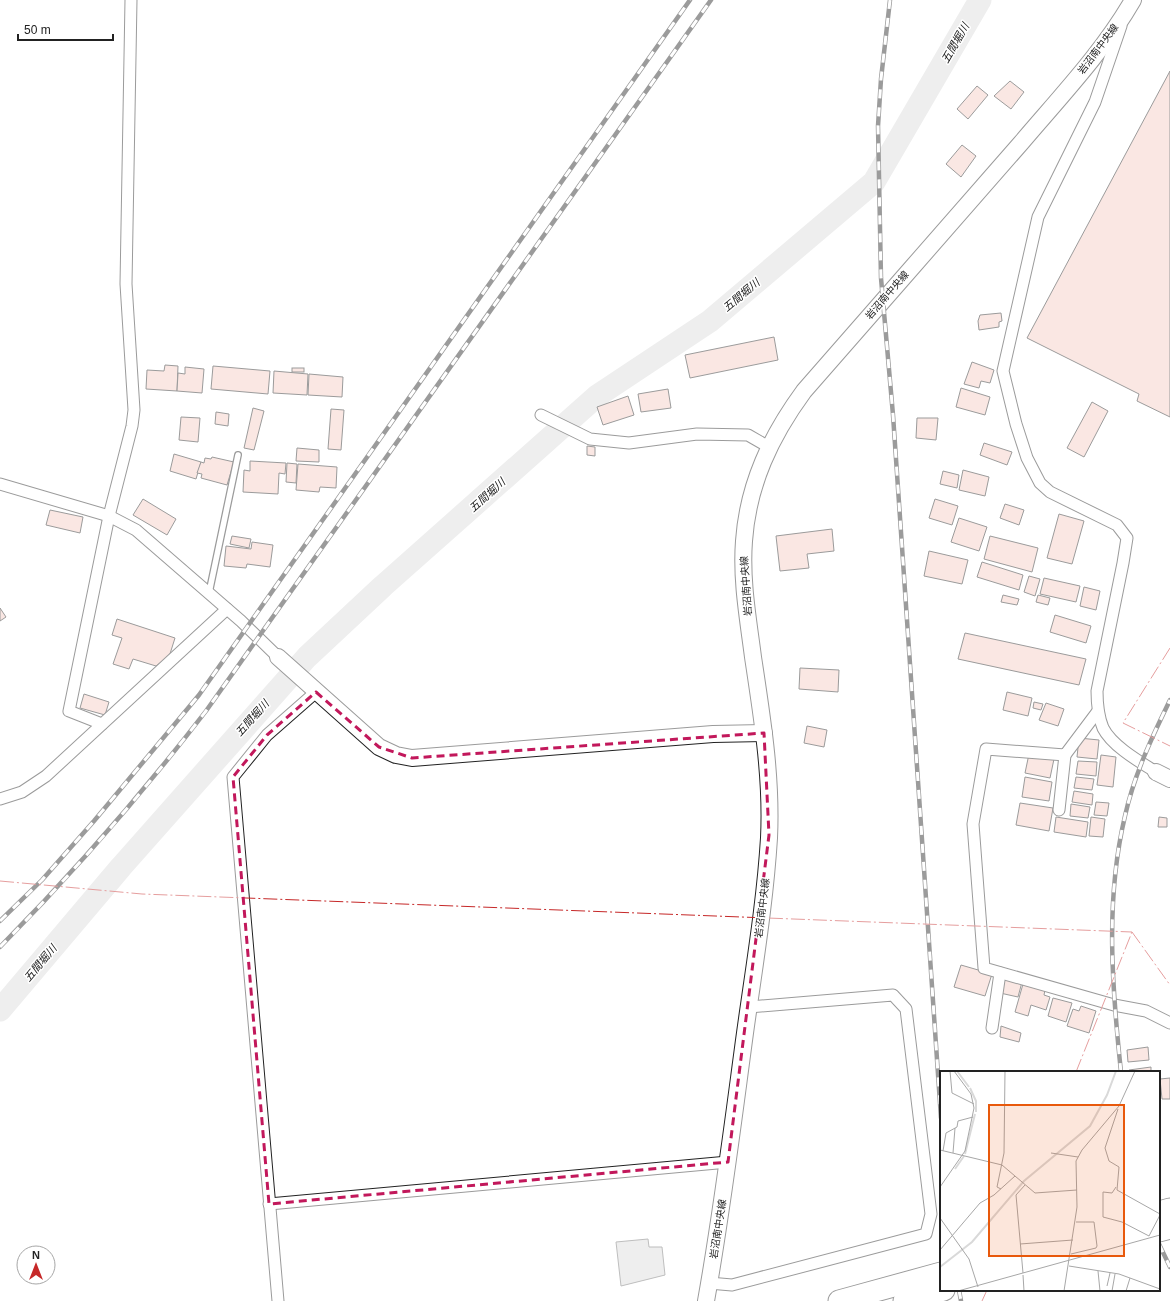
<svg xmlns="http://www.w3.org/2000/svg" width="1170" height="1301" font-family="Arial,'Noto Sans JP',sans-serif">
<rect width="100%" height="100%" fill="#fff"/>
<path fill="#d9d9d9" stroke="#6f6f6f" d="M648 1239 649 1247H662L665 1275 621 1286 616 1242Z"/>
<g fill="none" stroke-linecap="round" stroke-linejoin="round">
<path stroke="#d9d9d9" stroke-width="23" d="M0 1010 121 867 307 657 383 586 597 396 710 321 874 182 980 0"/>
</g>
<g fill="#f3c9c0" stroke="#222">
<path d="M1170 71V417L1137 401 1139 394 1027 338Z"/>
<path d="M1010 81 1024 92 1011 109 994 96Z"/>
<path d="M977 86 988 95 968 119 957 109Z"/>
<path d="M962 145 976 156 961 177 946 164Z"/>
<path d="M1001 313 1002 321 999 322V327L979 330 978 321 980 315Z"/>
<path d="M774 337 778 360 690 378 685 355Z"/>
<path d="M972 362 994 370 990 383 981 381 979 388 964 384Z"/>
<path d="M165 365 178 366 177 391 146 389 147 370 164 371Z"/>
<path d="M213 366 270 371 268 394 211 389Z"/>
<path d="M185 367 204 369 202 393 177 391 178 373 185 374Z"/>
<rect x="292" y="368" width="12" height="4"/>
<path d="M274 371 308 374 307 395 273 393Z"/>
<path d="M309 374 343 377 342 397 308 395Z"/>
<path d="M961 388 990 397 985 415 956 407Z"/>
<path d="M668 389 671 408 641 412 638 394Z"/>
<path d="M628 396 634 415 603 425 597 407Z"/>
<path d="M1092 402 1108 411 1084 457 1067 448Z"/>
<path d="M253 408 264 411 254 450 244 448Z"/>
<path d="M331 409 344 410 341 450 328 449Z"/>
<path d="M216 412 229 414 228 426 215 424Z"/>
<path d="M181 417 200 418 198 442 179 440Z"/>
<path d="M917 418H938L936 440 916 438Z"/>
<path d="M984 443 1012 452 1007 465 980 455Z"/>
<path d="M587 446 595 447V456L587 455Z"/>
<path d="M297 448 319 450V462L296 461Z"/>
<path d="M174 454 201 462 196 479 170 471Z"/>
<path d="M212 457 234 462 227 485 201 478 202 474 197 473 201 462 204 463 205 458 211 459Z"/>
<path d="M250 461 286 463 285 474 279 473 278 494 243 492 244 470 250 471Z"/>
<path d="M287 463 297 464 296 483 286 482Z"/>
<path d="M298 464 337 467 336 488 320 487 319 492 296 490Z"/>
<path d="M963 470 989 477 985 496 959 490Z"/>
<path d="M943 471 959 475 957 488 940 484Z"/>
<path d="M143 499 176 519 167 535 133 515Z"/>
<path d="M935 499 958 506 952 525 929 518Z"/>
<path d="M1005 504 1024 510 1019 525 1000 518Z"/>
<path d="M50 510 83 517 80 533 46 525Z"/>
<path d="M1059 514 1084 521 1072 564 1047 558Z"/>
<path d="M959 518 987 527 979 551 951 542Z"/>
<path d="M832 529 834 551 807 554 809 568 780 571 776 536Z"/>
<path d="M232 536 251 539 249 548 230 544Z"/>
<path d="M990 536 1038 548 1032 572 984 559Z"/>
<path d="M252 542 273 545 270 567 247 564 246 568 224 566 226 546 251 549Z"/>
<path d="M929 551 968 560 962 584 924 576Z"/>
<path d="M982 562 1023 575 1019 590 977 577Z"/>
<path d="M1029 576 1040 579 1035 596 1024 592Z"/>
<path d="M1044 578 1080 586 1076 602 1040 594Z"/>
<path d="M1084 587 1100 591 1096 610 1080 606Z"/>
<path d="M1003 595 1019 599 1017 605 1001 602Z"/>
<path d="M1038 595 1050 598 1048 605 1036 602Z"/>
<path d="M0 608 6 617 0 621Z"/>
<path d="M1055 615 1091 626 1086 643 1050 632Z"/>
<path d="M117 619 175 638 169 657 156 666 133 659 129 669 113 664 122 638 112 635Z"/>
<path d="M965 633 1086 659 1079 685 958 659Z"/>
<path d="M800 668 839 670 838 692 799 689Z"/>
<path d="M1007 692 1032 698 1028 716 1003 710Z"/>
<path d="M84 694 109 702 105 715 80 708Z"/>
<path d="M1034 702 1043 704 1041 710 1033 708Z"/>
<path d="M1046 703 1064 709 1058 726 1039 720Z"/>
<path d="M807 726 827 730 824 747 804 743Z"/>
<path d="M1079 738 1099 740 1097 759 1077 757Z"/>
<path d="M1029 754 1054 759 1050 778 1025 773Z"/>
<path d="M1101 755 1116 757 1113 787 1097 785Z"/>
<path d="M1078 761 1097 762 1096 776 1076 774Z"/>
<path d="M1025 777 1052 782 1049 801 1022 797Z"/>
<path d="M1076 777 1094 779 1092 790 1074 788Z"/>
<path d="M1074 791 1093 794 1092 805 1072 802Z"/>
<path d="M1096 802 1109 803 1107 816 1094 815Z"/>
<path d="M1020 803 1053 808 1049 831 1016 825Z"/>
<path d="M1071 804 1090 807 1088 818 1070 816Z"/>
<path d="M1056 817 1088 822 1086 837 1054 832Z"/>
<path d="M1091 817 1105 819 1103 837 1089 836Z"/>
<path d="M1159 817 1167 818V827H1158Z"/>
<path d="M961 965 992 974 985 996 954 987Z"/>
<path d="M1004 978 1022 982 1018 997 1000 993Z"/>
<path d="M1023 984 1045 990 1044 995 1050 997 1046 1010 1031 1005 1028 1016 1015 1012Z"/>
<path d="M1053 998 1072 1003 1066 1022 1048 1016Z"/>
<path d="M1081 1006 1096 1011 1089 1033 1067 1026 1073 1009 1079 1011Z"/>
<path d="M1001 1026 1021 1033 1019 1042 1000 1037Z"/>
<path d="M1148 1047 1149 1060 1128 1062 1127 1050Z"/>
<path d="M1151 1067V1072H1130L1129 1070Z"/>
<path d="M1170 1078V1099H1162L1160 1079Z"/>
</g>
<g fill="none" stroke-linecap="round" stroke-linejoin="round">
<defs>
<path id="lane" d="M209 593 238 455"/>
<g id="street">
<path d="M1121 26 1095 102 1038 217 1003 371 1016 424 1027 458 1040 483 1050 492 1117 525 1127 538 1123 563 1097 691C1097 704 1098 716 1103 728 1112 746 1140 762 1156 772"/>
<path d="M541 415 590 439 629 443 697 434 748 435 769 447"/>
<path d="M0 484 109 516 136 530 241 621 278 657"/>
<path d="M1098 711 1065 755 986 749 973 824 984 968 1114 1005 1146 1011 1170 1023"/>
<path d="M102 724 69 711 109 516 132 426 134 410 126 284 131 0"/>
<path d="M0 799 22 792 46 776 227 609"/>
<path d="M1059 810 1065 755"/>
<path d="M992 1028 1000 973"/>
<path d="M269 1204 728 1162"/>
<path d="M709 1283 732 1285 926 1234 931 1214 906 1009 893 995 749 1007"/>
<path d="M278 1301 233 777 267 735 316 692"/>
</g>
<g id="secondary">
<path d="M278 657 379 747 396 755 412 758 713 734 764 733"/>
<path d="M1156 772 1170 779"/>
<path d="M706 1301C722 1212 733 1122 745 1033 754 968 765 903 769 838 772 777 762 717 753 657 748 618 741 580 744 541 748 484 771 436 804 391 876 308 949 226 1021 143 1060 97 1103 52 1133 0"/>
</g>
<g id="highway">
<path d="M1159 1212 1170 1209"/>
<path d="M1159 1231 1170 1228"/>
<path d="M839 1301 941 1273"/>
<path d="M904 1301 944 1290"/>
</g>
</defs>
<use href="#lane" stroke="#222" stroke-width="8"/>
<use href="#street" stroke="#222" stroke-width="13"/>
<use href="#secondary" stroke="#222" stroke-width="18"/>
<use href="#highway" stroke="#222" stroke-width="23"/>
<use href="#lane" stroke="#fff" stroke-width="5.5"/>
<use href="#street" stroke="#fff" stroke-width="11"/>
<use href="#secondary" stroke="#fff" stroke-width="16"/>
<use href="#highway" stroke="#fff" stroke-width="21"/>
<defs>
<g id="rail">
<path d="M890 0 881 79 878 126 881 278 893 415 941 1118"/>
<path d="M0 921 42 880 94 821 199 695 690 0"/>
<path d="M0 947C74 872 142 794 206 711L711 0"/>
<path d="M1121 1072C1112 987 1105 900 1125 816 1134 775 1152 737 1170 700"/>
<path d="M1159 1244 1170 1267"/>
<path d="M959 1290 961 1301"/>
</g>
</defs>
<use href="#rail" stroke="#222" stroke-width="4.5"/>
<use href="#rail" stroke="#fff" stroke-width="3" stroke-dasharray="9" stroke-linecap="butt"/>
<g stroke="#c62828" stroke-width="1" stroke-dasharray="14 3 2 3" stroke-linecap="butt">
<path d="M1170 648 1123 723 1170 746"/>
<path d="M0 881 142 894 1132 932"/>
<path d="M1132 932 1170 985"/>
<path d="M1076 1072 1132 932"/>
<path d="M982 1301 987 1290"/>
</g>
</g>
<path d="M0 0H1170V1301H0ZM316 692 379 747 412 758 764 733 769 835 728 1162 269 1204 233 777 267 735Z" fill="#fff" fill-opacity=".55" fill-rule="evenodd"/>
<path fill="none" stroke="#c2185b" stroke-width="3" stroke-dasharray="8 5" stroke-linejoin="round" d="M316 692 379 747 412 758 764 733 769 835 728 1162 269 1204 233 777 267 735Z"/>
<g text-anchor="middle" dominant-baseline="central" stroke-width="3" stroke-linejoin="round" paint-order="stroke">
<g font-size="10" fill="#222" stroke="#fff">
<text transform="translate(1098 49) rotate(-53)">岩沼南中央線</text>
<text transform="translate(887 295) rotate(-49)">岩沼南中央線</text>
<text transform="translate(746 586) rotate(-94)">岩沼南中央線</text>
<text transform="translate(762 908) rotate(-83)">岩沼南中央線</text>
<text transform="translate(718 1229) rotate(-81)">岩沼南中央線</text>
</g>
<g font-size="11" font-style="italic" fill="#222" stroke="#fff">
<text transform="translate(955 43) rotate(-60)">五間堀川</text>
<text transform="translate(741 295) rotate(-40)">五間堀川</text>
<text transform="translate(487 495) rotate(-42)">五間堀川</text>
<text transform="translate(252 718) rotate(-48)">五間堀川</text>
<text transform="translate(40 963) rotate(-50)">五間堀川</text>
</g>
</g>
<g transform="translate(940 1071)">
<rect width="220" height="220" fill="#fff"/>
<path fill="none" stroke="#d9d9d9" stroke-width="2" d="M17 0 29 16M30 17 36 30V41M25 83 35 43M15 98 24 85M0 196 32 171 84 110 150 55 167 24 176 0"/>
<path fill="none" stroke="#a7a7a7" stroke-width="1" d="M10 0 12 22 34 33M178 38 165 77 169 90 179 96 177 119 220 143M0 79 62 94 95 122 137 119M3 80 6 62 17 56 18 50 33 46M13 82 15 57M111 82 138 86M0 116 25 80 34 37 31 23 14 0M176 116 172 122 163 121V146L182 151 209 165 220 144M61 118 57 116 64 82 65 0M0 147 29 188 38 216M80 173 133 169M0 179 40 132 54 124 75 105M131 183 156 177 157 175 154 151H136M129 195 179 203 220 218M158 200 160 220M83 202 76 124 85 114M83 204 84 220M167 215 170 202M18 220 220 164M124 220 137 136 136 90 142 79 179 35 195 0M172 220 175 203M186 220 190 207"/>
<path fill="#e8590c" fill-opacity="0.15" stroke="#e8590c" stroke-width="2" d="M49 34H184V185H49Z"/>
<rect width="220" height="220" fill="none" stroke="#222" stroke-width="2"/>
</g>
<g transform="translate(36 1265)"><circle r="19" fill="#ffffff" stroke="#a7a7a7"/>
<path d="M0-3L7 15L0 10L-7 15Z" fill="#c62828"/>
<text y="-6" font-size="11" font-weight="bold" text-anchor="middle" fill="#222222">N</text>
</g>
<path d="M18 34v6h95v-6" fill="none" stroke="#222222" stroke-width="2"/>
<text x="24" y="34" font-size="12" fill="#222222" stroke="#ffffff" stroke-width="3" paint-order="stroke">50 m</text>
</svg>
